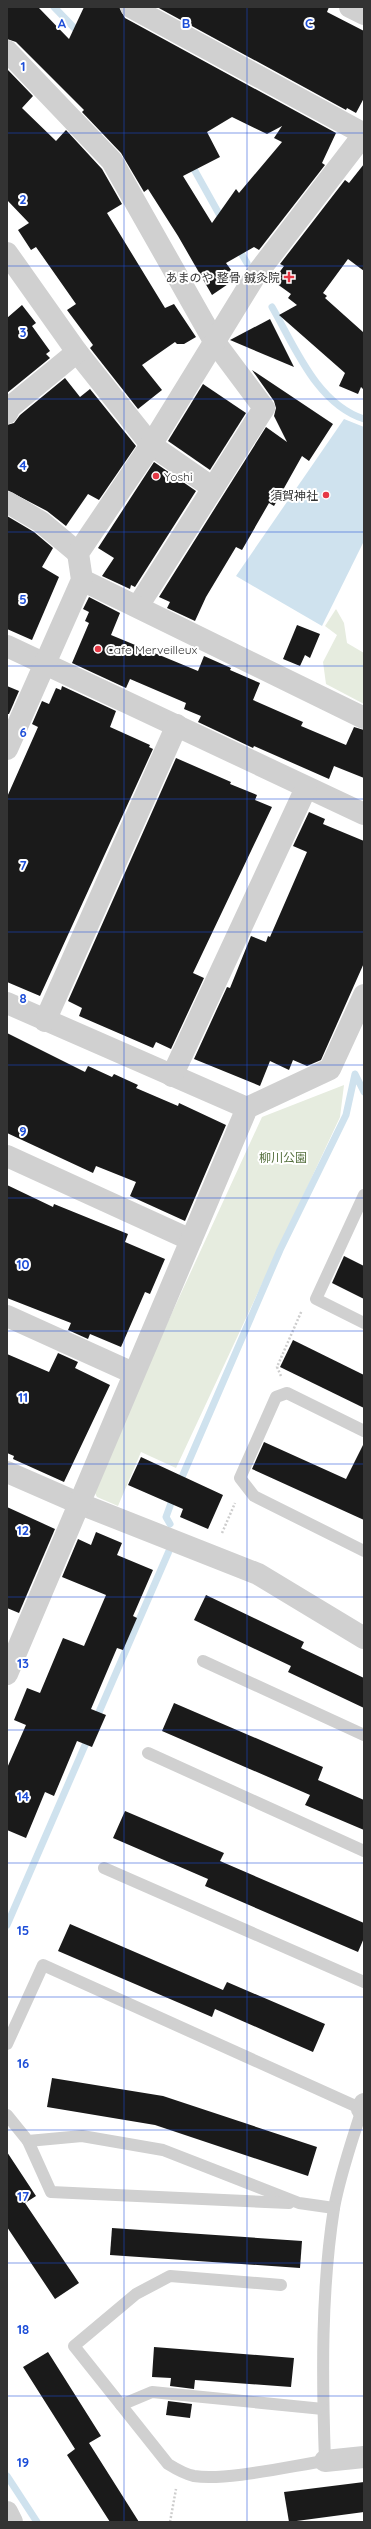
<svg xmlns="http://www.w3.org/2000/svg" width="371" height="2529" font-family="Quicksand,'Noto Sans JP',sans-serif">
<rect width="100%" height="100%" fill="#fff"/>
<g fill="#e6ecdf">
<path d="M336 609 344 623 347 643 364 653V704L326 684 323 662 337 635 325 626Z"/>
<path d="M344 1085 340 1117 176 1468 141 1452 118 1506 97 1497 92 1487 262 1117Z"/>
</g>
<path fill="#cfe2ee" d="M344 419 364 427V541L322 626 236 576Z"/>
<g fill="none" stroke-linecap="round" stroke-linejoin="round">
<g stroke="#cfe2ee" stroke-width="7">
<path d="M54 7 81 35"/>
<path d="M190 162 223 221"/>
<path d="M237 246 247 263"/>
<path d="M272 307C295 347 317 404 364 419"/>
<path d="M179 1484 280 1250 346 1115 355 1074 364 1092"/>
<path d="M170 1524 166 1517 174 1495"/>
<path d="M96 1719 169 1551"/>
<path d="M7 1925 89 1736"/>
<path d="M7 2476 37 2522"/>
</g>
</g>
<g fill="#1a1a1a" fill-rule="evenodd">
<path d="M7 7H38L69 39 84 7H119L125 18 336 133 322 163 325 165 259 250 254 247 226 263 237 278 212 295 178 236 148 189 144 192 121 153 82 112 84 110 16 42 7 39ZM232 117 267 134 282 126 274 138 282 142 239 193 236 189 212 223 183 176 220 157 207 132Z"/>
<path d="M157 7H329L327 12 364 31V98L356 113 347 108 346 110Z"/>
<path d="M7 69 33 96 22 108 56 141 66 130 102 169 122 204 107 213 165 308 174 304 196 337 184 344H177L175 342 142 365 162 390 138 409 90 348 93 345 67 310 76 304 36 247 31 250 18 230 29 223 7 200Z"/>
<path d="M364 164V271L348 259 323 293 327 296 325 298 363 332 364 329V390L361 387 358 394 339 386 345 373 279 315 297 305 288 298 291 294 273 281 284 266 280 264 345 180 349 183Z"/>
<path d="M22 305 36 323 32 326 50 351 46 354 50 358 7 393V318Z"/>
<path d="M270 319 294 367 230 340Z"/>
<path d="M252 370 333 424 309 461 302 456 274 506 269 503 242 550 236 547 206 597 195 621 167 608 170 602 159 597 266 427 287 442 274 416 276 408 274 401Z"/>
<path d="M65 378 80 397 90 389 136 446 99 500 88 494 66 526 47 511 7 490V425L14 423 20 415Z"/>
<path d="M203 384 246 413 210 470 168 441Z"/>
<path d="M154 462 196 491 135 587 131 585 130 589 102 576 114 558 98 548Z"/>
<path d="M7 516 34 532 53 548 42 567 59 577 32 640 7 629Z"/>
<path d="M89 597 120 613 111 635 198 671 204 656 231 668 230 670 260 683 253 700 303 722 301 726 346 745 354 727 364 730V778L334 766 329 779 254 746 253 748 198 722 201 716 184 709 186 703 130 679 126 688 72 663 89 623 85 621 89 612 83 609Z"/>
<path d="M297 625 320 634 310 658 305 655 300 666 283 659Z"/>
<path d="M7 686 19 691 9 714H7Z"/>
<path d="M62 686 116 711 110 727 150 745 149 747 153 749 40 996 7 982V797L38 727 32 724 42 701 49 704 56 688 61 690Z"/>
<path d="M176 758 231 782 230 784 257 795 255 800 272 807 193 973 204 978 171 1049 156 1042 153 1048 79 1016 82 1008 68 1001Z"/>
<path d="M309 812 325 819 323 824 364 841V963L321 1060 307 1066 293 1060 289 1070 270 1061 260 1086 194 1059 227 987 230 988 251 936 266 942 268 936 270 937 307 852 293 846Z"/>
<path d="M7 1033 85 1072 88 1066 112 1077 114 1074 138 1085 136 1088 178 1106 179 1103 226 1125 185 1221 130 1196 136 1182 96 1166 93 1173 7 1133Z"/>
<path d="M7 1185 53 1207 54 1204 128 1234 125 1242 165 1259 150 1294 145 1292 121 1347 90 1334 88 1339 68 1330 71 1323 7 1298Z"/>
<path d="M344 1256 364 1266V1299L332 1283Z"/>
<path d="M293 1340 364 1375V1408L280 1367Z"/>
<path d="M58 1353 78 1362 75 1368 110 1385 64 1482 13 1459 14 1456 7 1453V1354L49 1372Z"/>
<path d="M264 1442 346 1479 364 1443V1520L252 1469Z"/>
<path d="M141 1457 223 1495 208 1529 180 1517 183 1509 128 1485Z"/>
<path d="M7 1507 55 1529 19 1613 7 1608Z"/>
<path d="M96 1532 122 1543 117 1555 153 1570 133 1616 137 1618 123 1650 117 1648 91 1709 106 1715 92 1747 77 1741 54 1796 45 1792 26 1838 7 1830V1768L26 1725 14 1720 27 1688 40 1693 63 1638 84 1646 106 1595 62 1577 78 1539 91 1545Z"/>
<path d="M206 1595 304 1642 301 1648 364 1678V1708L288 1672 291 1666 194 1620Z"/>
<path d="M174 1703 323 1767 318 1780 364 1800V1830L305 1805 310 1795 162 1731Z"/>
<path d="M125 1811 224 1853 220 1861 364 1923V1938L358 1952 205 1886 208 1879 113 1838Z"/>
<path d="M70 1924 223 1990 227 1982 325 2024 313 2052 215 2009 212 2017 58 1951Z"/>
<path d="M52 2078 163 2096 317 2147 308 2176 155 2125 47 2107Z"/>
<path d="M7 2152 36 2196 25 2203 79 2283 55 2299 7 2227Z"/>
<path d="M112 2228 302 2241 300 2268 110 2255Z"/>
<path d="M154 2347 294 2358 291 2387 195 2380 194 2389 170 2386 171 2378 152 2377Z"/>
<path d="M48 2352 101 2436 89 2443 139 2522H110L67 2455 75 2449 23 2367Z"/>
<path d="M168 2401 192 2404 190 2418 166 2415Z"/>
<path d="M364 2482V2512L289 2522 284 2492Z"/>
</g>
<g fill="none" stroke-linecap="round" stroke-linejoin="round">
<g stroke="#cdcdcd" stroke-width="2.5" stroke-dasharray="2 2" stroke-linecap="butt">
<path d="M281 1376 277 1367 302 1310"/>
<path d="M222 1533 235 1503"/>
<path d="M170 2522 176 2489"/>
</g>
<g stroke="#d0d0d0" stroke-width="12">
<path d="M364 1195 316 1299 364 1323"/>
<path d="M364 1431 287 1393 276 1397 240 1478 254 1496 364 1551"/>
<path d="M203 1661 364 1735"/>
<path d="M148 1753 364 1851"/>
<path d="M104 1868 364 1982"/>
<path d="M7 2044 43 1965 362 2109C352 2141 340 2175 334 2208 321 2292 322 2377 325 2461 291 2466 226 2481 194 2476 184 2474 176 2469 168 2464L74 2346 136 2294 170 2276 281 2285"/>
<path d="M7 2115 28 2141 82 2136 163 2150 299 2203 334 2208"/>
<path d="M28 2141 51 2192 289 2203"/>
<path d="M121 2405 152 2392 323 2409"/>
</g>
<g stroke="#d0d0d0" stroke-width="22">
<path d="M131 7 364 134"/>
<path d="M350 7 364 14"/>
<path d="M7 51 112 161 214 341 264 408 138 606"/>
<path d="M7 253 77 352 151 445 213 488"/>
<path d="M7 413 10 407 77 352"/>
<path d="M7 502 41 522 78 553"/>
<path d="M82 580 364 718"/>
<path d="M7 646 364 814"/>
<path d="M7 749 82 580 78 553 151 445 255 276 358 142"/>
<path d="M7 1003 247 1108"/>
<path d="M45 1021 177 725"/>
<path d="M172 1076 306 788"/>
<path d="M7 1156 191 1240"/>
<path d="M7 1316 133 1373"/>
<path d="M7 1472 78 1503 258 1574 364 1638"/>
<path d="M7 1674 247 1108 330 1069 364 995"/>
<path d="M364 2104 362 2109 364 2110"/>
<path d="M325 2461 364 2457"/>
<path d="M7 2512 12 2522"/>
</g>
</g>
<path fill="none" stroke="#1d4ed8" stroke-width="1" stroke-opacity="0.55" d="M124 7V2522M247 7V2522M7 133H364M7 266H364M7 399H364M7 532H364M7 666H364M7 799H364M7 932H364M7 1065H364M7 1198H364M7 1331H364M7 1464H364M7 1597H364M7 1730H364M7 1863H364M7 1997H364M7 2130H364M7 2263H364M7 2396H364"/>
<g fill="#e63946" stroke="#fff" stroke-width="1.5">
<path d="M287 271h4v4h4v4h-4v4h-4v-4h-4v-4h4z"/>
<circle cx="156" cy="476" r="4"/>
<circle cx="326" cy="495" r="4"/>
<circle cx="98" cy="649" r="4"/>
</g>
<g text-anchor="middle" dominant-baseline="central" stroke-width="4" stroke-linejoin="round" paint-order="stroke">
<g font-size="12" fill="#333" stroke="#fff" text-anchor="end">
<text x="280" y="277">あまのや 整骨 鍼灸院</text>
<text x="164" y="476" text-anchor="start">Yoshi</text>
<text x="318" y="495">須賀神社</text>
<text x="106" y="649" text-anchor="start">Cafe Merveilleux</text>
</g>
<g font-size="12" fill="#56703f" stroke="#fff">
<text x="283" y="1157">柳川公園</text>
</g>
</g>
<g font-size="13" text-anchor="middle" font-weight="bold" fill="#1d4ed8" stroke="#fff" stroke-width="4" stroke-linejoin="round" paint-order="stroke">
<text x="62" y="28">A</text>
<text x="186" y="28">B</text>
<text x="309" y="28">C</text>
<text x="23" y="71">1</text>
<text x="23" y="204">2</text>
<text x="23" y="337">3</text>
<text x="23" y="470">4</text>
<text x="23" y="604">5</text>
<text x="23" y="737">6</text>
<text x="23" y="870">7</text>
<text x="23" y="1003">8</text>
<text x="23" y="1136">9</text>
<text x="23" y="1269">10</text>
<text x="23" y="1402">11</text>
<text x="23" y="1535">12</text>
<text x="23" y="1668">13</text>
<text x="23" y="1801">14</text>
<text x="23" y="1935">15</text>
<text x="23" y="2068">16</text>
<text x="23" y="2201">17</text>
<text x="23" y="2334">18</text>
<text x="23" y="2467">19</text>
</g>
<rect width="371" height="2529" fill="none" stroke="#333333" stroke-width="16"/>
</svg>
